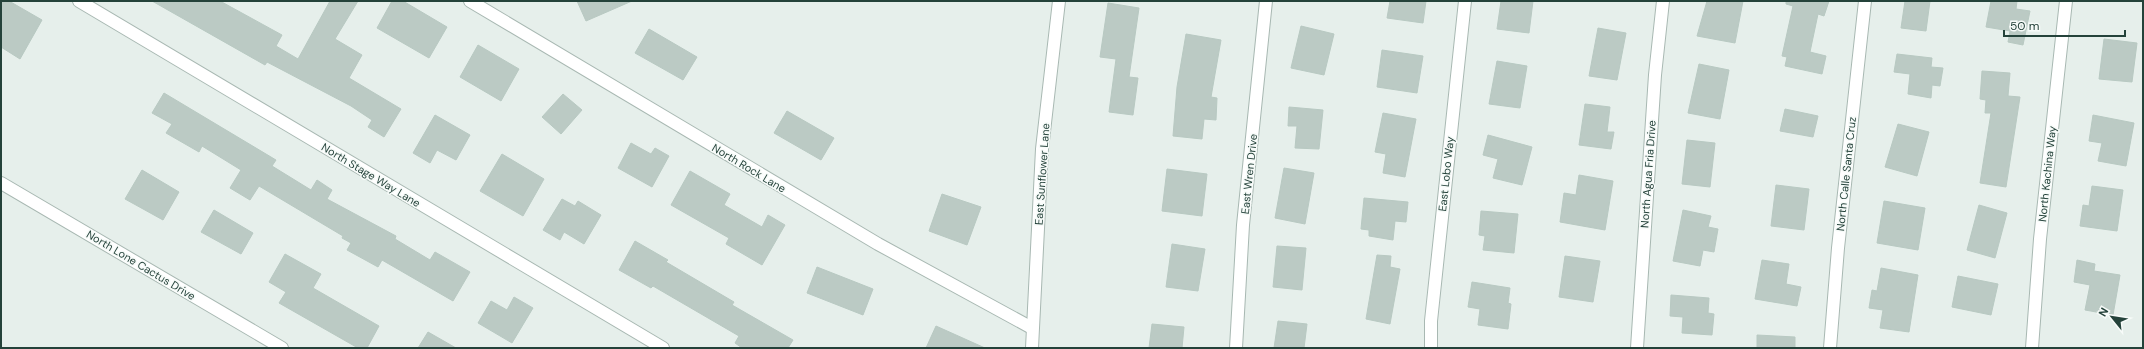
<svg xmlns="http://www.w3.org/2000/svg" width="2144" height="349" font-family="'DM Sans',sans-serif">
<rect width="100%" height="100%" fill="#e6efeb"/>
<g fill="#bbcac4" stroke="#b8c9c2">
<path d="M1 1H9L42 20 20 59 1 47Z"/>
<path d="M152 1H220L282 35 276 46 298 59 330 1H358L335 39 362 55 349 78 401 109 384 137 368 127 372 120 351 106 267 62 265 65Z"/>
<path d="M392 1H403L447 27 429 58 377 28Z"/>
<path d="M577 1H632L586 21Z"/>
<path d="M1390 1H1426L1423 23 1387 18Z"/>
<path d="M1501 1H1533L1529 33 1497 29Z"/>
<path d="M1707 1H1743L1735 43 1697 36Z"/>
<path d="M1786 1H1829L1824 16 1818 14 1810 52 1826 56 1822 74 1785 66 1787 57 1782 56 1793 6 1786 4Z"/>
<path d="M1905 1H1930L1926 31 1901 28Z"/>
<path d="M1991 1H2017L2016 9 2030 11 2023 45 2008 42 2010 31 1986 27Z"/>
<path d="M1108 3 1139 8 1129 77 1138 78 1133 115 1109 112 1116 59 1100 57Z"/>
<path d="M1301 26 1334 34 1324 75 1291 68Z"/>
<path d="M1598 28 1626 33 1617 80 1589 76Z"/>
<path d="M649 29 697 57 683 80 635 53Z"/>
<path d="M1186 34 1221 40 1211 97 1217 98 1216 120 1204 119 1202 139 1173 136 1177 87Z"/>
<path d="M2104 39 2137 43 2132 82 2099 79Z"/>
<path d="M478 45 519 69 501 101 460 77Z"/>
<path d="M1382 50 1423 56 1417 93 1377 87Z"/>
<path d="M1897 54 1932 58 1931 67 1943 68 1940 86 1932 85 1931 98 1908 94 1910 74 1894 72Z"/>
<path d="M1497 61 1527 66 1520 108 1489 104Z"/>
<path d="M1699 64 1729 70 1720 119 1688 113Z"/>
<path d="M1982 71 2010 73 2008 96 2020 97 2006 187 1980 183 1991 113H1985L1986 100 1980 99Z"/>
<path d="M164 93 276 160 272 166 311 190 317 180 332 190 327 199 396 236 395 239 430 260 435 252 470 272 453 301 382 260 378 267 347 250 351 243 342 238 343 236 259 186 250 200 230 188 241 170 202 146 199 152 166 133 172 124 152 113Z"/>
<path d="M563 94 582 110 561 134 542 117Z"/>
<path d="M1585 104 1610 107 1607 132H1614L1611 149 1579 145Z"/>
<path d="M1289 107 1323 110 1319 149 1295 148 1297 126H1288Z"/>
<path d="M1785 109 1818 116 1813 137 1780 131Z"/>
<path d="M787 111 834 138 821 160 774 133Z"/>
<path d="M1383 113 1416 119 1405 177 1383 173 1386 154 1375 152Z"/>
<path d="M435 115 470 135 456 160 437 150 430 163 413 153Z"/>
<path d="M2093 115 2134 123 2126 166 2098 161 2102 143 2089 141Z"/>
<path d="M1898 124 1929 132 1917 176 1885 167Z"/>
<path d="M1488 135 1532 147 1522 185 1493 178 1498 159 1483 155Z"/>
<path d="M1687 140 1715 143 1710 187 1682 184Z"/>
<path d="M631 143 651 154 655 148 669 156 652 187 618 168Z"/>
<path d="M502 154 544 179 523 216 480 191Z"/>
<path d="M1284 168 1314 173 1305 224 1275 218Z"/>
<path d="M1167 169 1207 174 1202 216 1162 211Z"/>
<path d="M142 170 179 192 163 220 125 199Z"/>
<path d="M690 171 730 194 724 205 762 227 768 215 785 225 762 265 726 244 729 238 671 205Z"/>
<path d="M1579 175 1613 181 1605 230 1560 222 1564 193 1576 195Z"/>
<path d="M1776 185 1809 189 1804 230 1771 226Z"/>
<path d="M2092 186 2123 190 2117 231 2080 226 2083 205 2089 206Z"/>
<path d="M942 194 981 207 967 245 929 231Z"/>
<path d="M1364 198 1408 202 1406 222 1395 221 1393 240 1369 236V230L1361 229Z"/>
<path d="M562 199 575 206 578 201 601 215 584 244 564 232 560 240 543 230Z"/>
<path d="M1884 201 1925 208 1918 250 1877 243Z"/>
<path d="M1979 205 2007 213 1995 258 1967 250Z"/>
<path d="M214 210 253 233 241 254 201 232Z"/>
<path d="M1683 210 1711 216 1708 227 1718 229 1714 252 1703 250 1700 266 1673 261Z"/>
<path d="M1481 211 1518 214 1514 253 1483 250 1485 236 1479 235Z"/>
<path d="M635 241 668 260 666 262 734 302 732 305 793 340 788 348H742L735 343 739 336 653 286 651 288 619 270Z"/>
<path d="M1172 244 1205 249 1198 291 1166 287Z"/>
<path d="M1277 246 1306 248 1302 290 1273 287Z"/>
<path d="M285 254 321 274 313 288 379 326 367 348H358L279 303 286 292 269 282Z"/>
<path d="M1377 255 1391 256 1390 267 1400 269 1390 324 1366 319Z"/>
<path d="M1565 256 1600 261 1593 302 1559 297Z"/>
<path d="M1762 260 1789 264 1786 284 1801 287 1797 306 1755 299Z"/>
<path d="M2077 260 2095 264 2094 271 2120 275 2113 315 2085 310 2090 285 2074 282Z"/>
<path d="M817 267 873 289 863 315 807 293Z"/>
<path d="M1881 268 1918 275 1909 332 1880 328 1883 310 1869 308 1872 290 1877 291Z"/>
<path d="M1958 276 1998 284 1991 315 1952 307Z"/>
<path d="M1472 282 1510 288 1508 303 1511 304 1508 329 1478 325 1480 309 1468 307Z"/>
<path d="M1671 295 1709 298 1708 313 1714 314 1712 335 1682 333 1683 317 1670 316Z"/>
<path d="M514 297 533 308 512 343 478 323 491 301 507 310Z"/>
<path d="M1278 321 1307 324 1304 348H1274Z"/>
<path d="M1152 324 1184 327 1182 348H1149Z"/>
<path d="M936 326 985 348H926Z"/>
<path d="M428 332 456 348H418Z"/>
<path d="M1757 335 1795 337V348H1757Z"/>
</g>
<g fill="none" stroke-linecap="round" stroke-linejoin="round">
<defs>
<g id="street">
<path d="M79 1 663 348"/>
<path d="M470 1 878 244 1032 328"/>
<path d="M1 183 282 348"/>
<path d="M1032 348 1042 149 1059 1"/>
<path d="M1236 348 1243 225 1266 1"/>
<path d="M1431 348V321L1465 1"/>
<path d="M1637 348 1655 75 1663 1"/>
<path d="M1830 348 1838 248 1865 1"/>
<path d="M2032 348 2040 239 2066 1"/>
</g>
</defs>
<use href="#street" stroke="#a8b8b2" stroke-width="14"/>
<use href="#street" stroke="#fff" stroke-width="12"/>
</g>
<g text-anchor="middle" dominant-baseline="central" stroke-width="3" stroke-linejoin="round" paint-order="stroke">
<g font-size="11" fill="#24423a" stroke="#f7fbf9">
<text transform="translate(749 168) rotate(31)">North Rock Lane</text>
<text transform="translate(1042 174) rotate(-86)">East Sunflower Lane</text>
<text transform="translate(1249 174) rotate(-84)">East Wren Drive</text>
<text transform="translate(1446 174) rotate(-84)">East Lobo Way</text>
<text transform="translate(1648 174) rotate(-86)">North Agua Fria Drive</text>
<text transform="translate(1846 174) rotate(-84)">North Calle Santa Cruz</text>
<text transform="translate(2047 174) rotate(-84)">North Kachina Way</text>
<text transform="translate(371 175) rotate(31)">North Stage Way Lane</text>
<text transform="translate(141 265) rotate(31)">North Lone Cactus Drive</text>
</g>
</g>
<rect width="2144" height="349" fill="none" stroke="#24423a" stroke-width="4"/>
<g transform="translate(2112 317) rotate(300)" stroke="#f7fbf9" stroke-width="3" paint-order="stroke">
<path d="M0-3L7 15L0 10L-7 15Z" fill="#24423a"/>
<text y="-6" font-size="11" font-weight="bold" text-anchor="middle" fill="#24423a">N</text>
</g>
<path d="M2004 30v6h121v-6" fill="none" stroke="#24423a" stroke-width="2"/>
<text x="2010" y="30" font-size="12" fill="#24423a" stroke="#f7fbf9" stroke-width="3" paint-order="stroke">50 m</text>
</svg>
